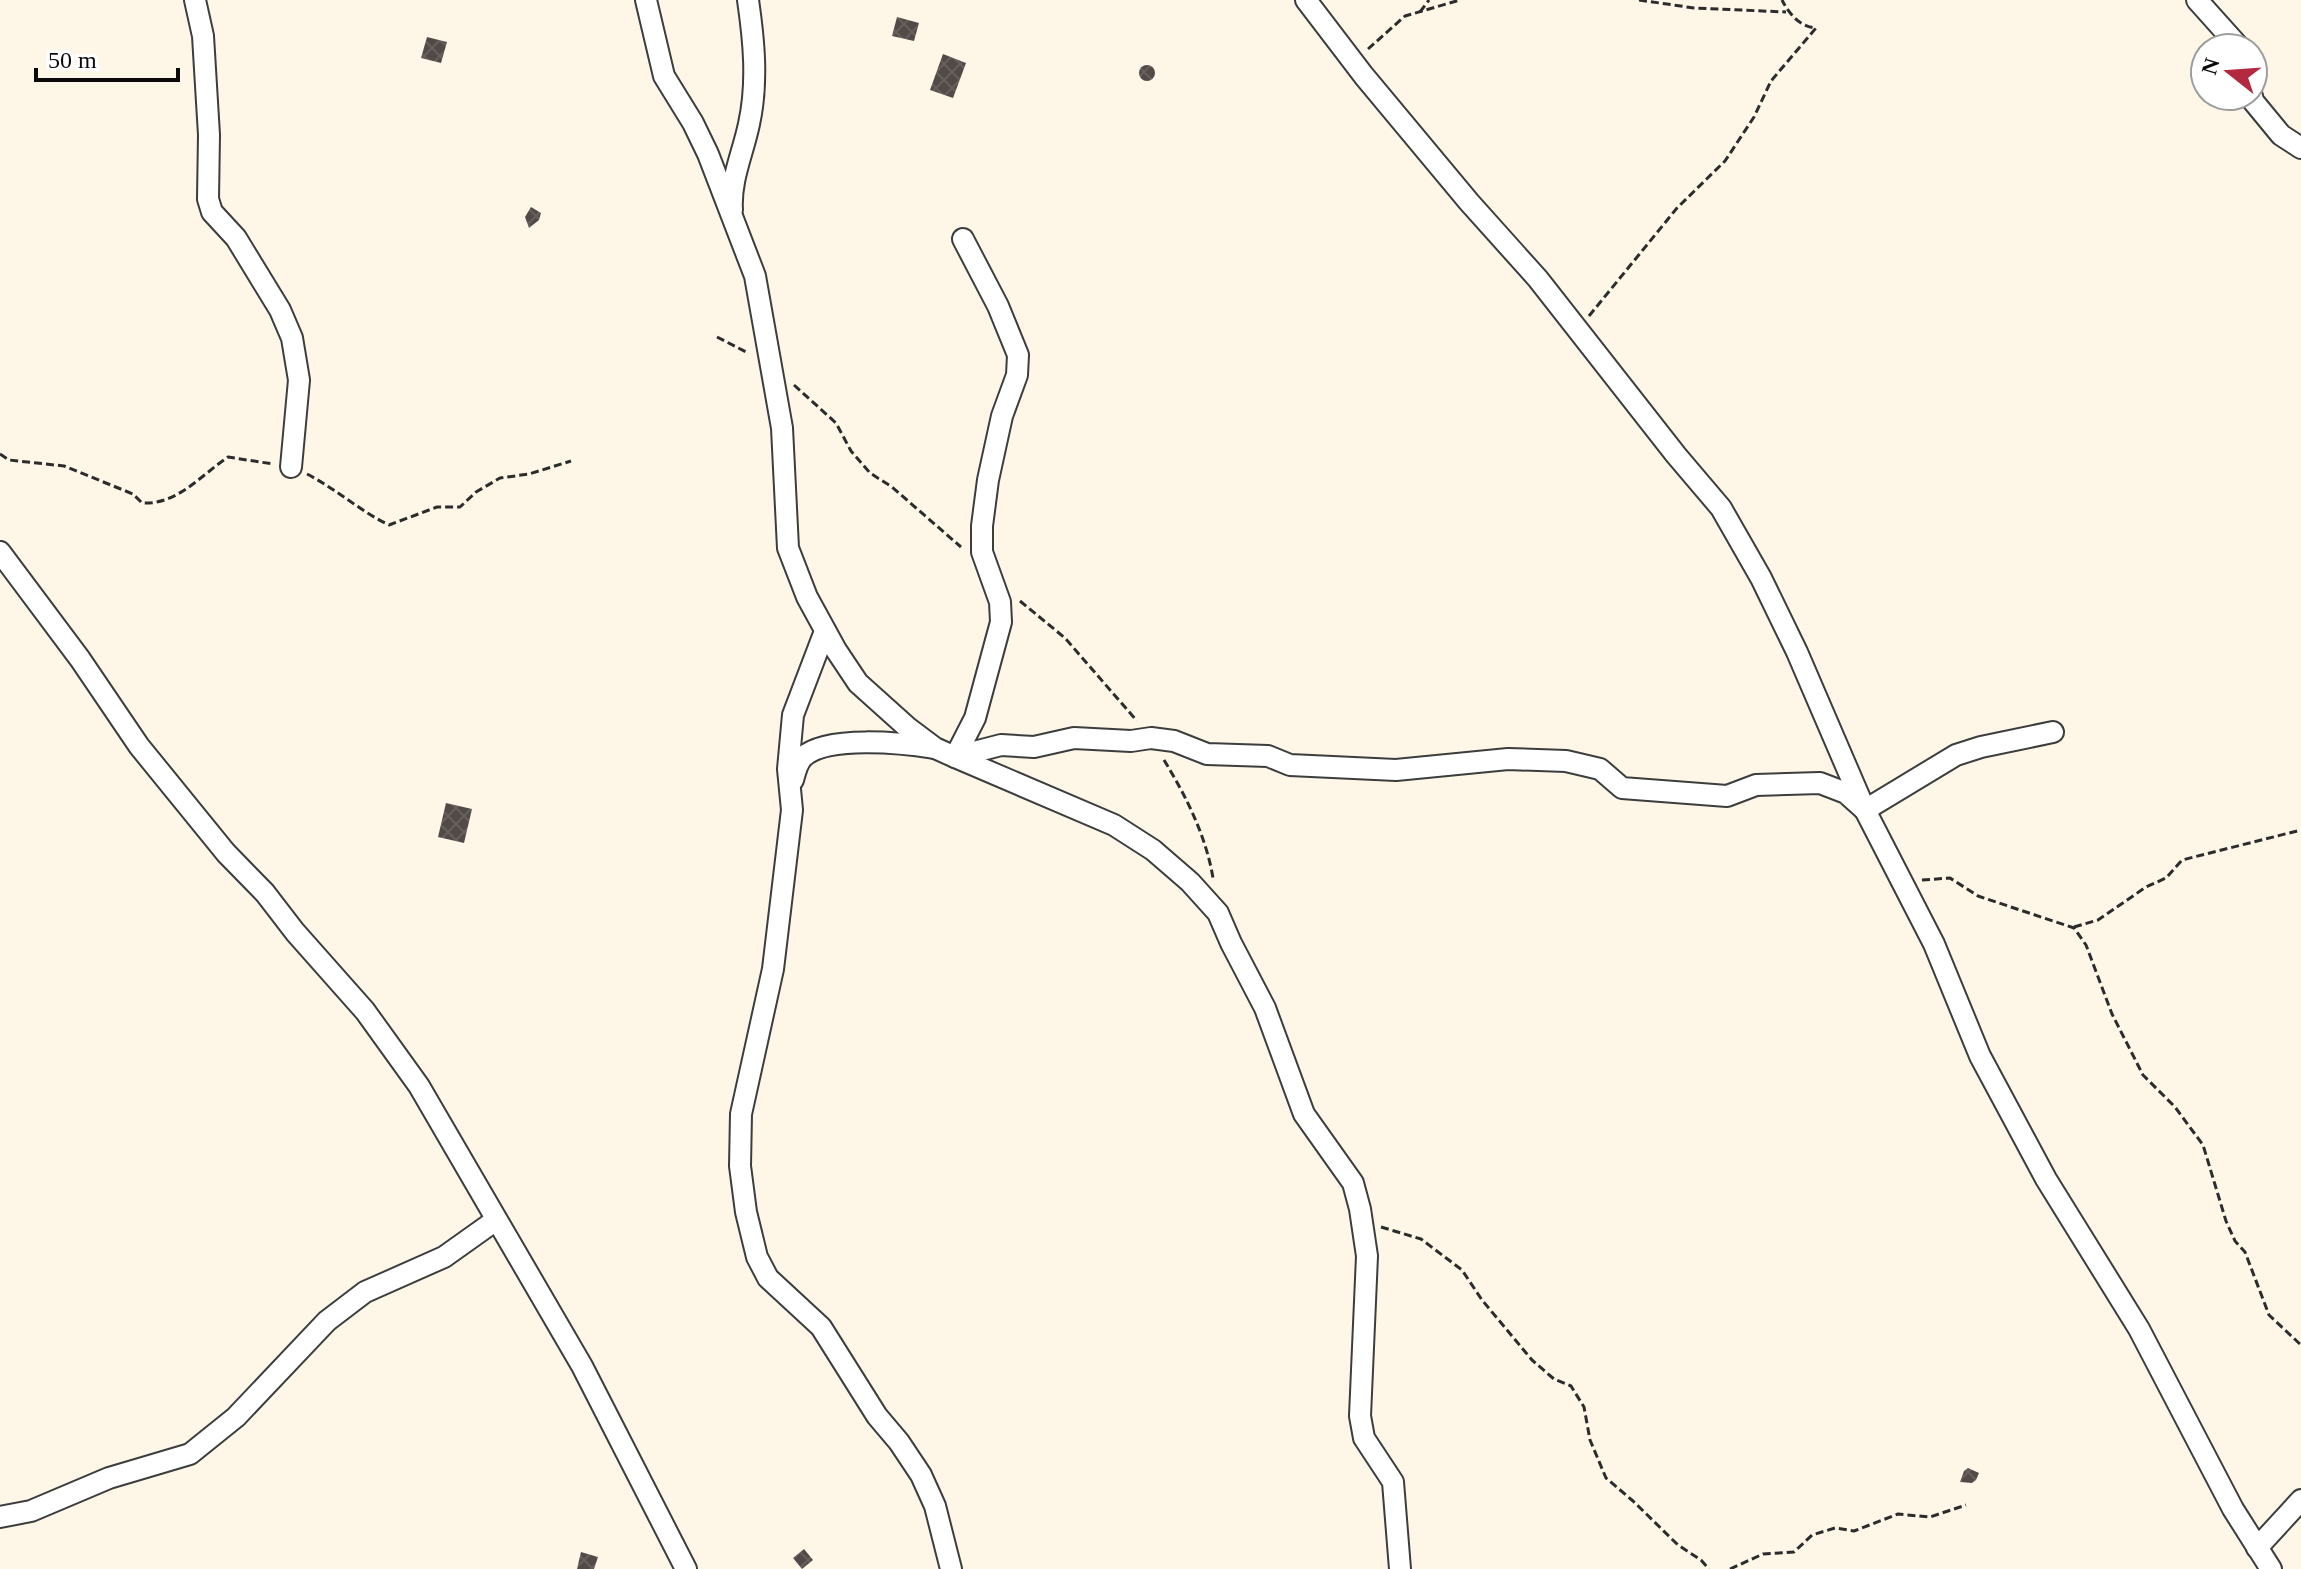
<svg xmlns="http://www.w3.org/2000/svg" width="2301" height="1569" font-family="Georgia,serif">
<defs>
<pattern id="building-cross-hatch" width="8" height="8" patternUnits="userSpaceOnUse" patternTransform="scale(2)"><rect width="8" height="8" fill="#524a47"/><path d="M0 0l8 8M0 8l8-8" fill="none" stroke="#66605d"/></pattern>
</defs>
<rect width="100%" height="100%" fill="#fef7e8"/>
<g fill="url(#building-cross-hatch)">
<path d="M897 17 919 23 914 41 892 36Z"/>
<path d="M427 37 447 42 441 63 421 58Z"/>
<path d="M943 54 966 63 953 98 930 90Z"/>
<circle cx="1147" cy="73" r="8"/>
<path d="M531 207 541 213 539 220 529 228 525 217Z"/>
<path d="M446 803 472 809 464 843 438 837Z"/>
<path d="M1968 1468 1979 1473 1976 1480 1972 1483 1960 1482 1964 1471Z"/>
<path d="M804 1549 813 1560 802 1569 793 1558Z"/>
<path d="M581 1552 598 1557 594 1569H577Z"/>
</g>
<g fill="none" stroke-linecap="round" stroke-linejoin="round">
<defs>
<g id="street">
<path d="M195 0 203 36 209 135 208 199 212 212 236 238 280 310 292 338 299 380 291 467"/>
<path d="M646 0 664 76 693 123 708 154 755 276 782 428 788 548 807 597 836 650 858 683 907 727 935 748 955 757 1114 825 1153 850 1190 882 1218 913 1231 943 1265 1008 1304 1114 1353 1183 1360 1209 1367 1256 1360 1416 1364 1438 1393 1482 1400 1569"/>
<path d="M1306 0 1364 76 1469 202 1538 279 1676 455 1721 508 1761 578 1797 652 1865 810 1934 944 1980 1056 2046 1179 2139 1329 2233 1509 2271 1569"/>
<path d="M2197 0 2240 48"/>
<path d="M2252 96 2253 101 2281 135 2301 148"/>
<path d="M732 210C730 180 743 153 749 124 758 83 754 41 748 0"/>
<path d="M963 239 998 306 1018 355 1017 375 1002 416 988 480 982 526V552L1000 602 1001 622 975 718 955 757 1001 745 1034 747 1074 738 1131 741 1151 738 1174 741 1207 754 1268 756 1290 765 1396 770 1508 759 1566 761 1600 769 1622 788 1727 796 1756 785 1820 783 1846 793 1865 810 1956 755 1981 747 2053 732"/>
<path d="M0 552 80 659 139 746 226 853 265 893 295 932 365 1011 419 1086 582 1366 686 1569"/>
<path d="M825 631 793 715 788 769 792 810 773 969 741 1114 740 1166 746 1212 757 1257 768 1278 821 1327 877 1416 899 1442 921 1475 935 1506 951 1569"/>
<path d="M793 780C795 773 797 763 803 757 827 735 903 743 934 748"/>
<path d="M0 1517 31 1511 109 1478 190 1454 236 1417 327 1321 365 1292 444 1257 496 1220"/>
<path d="M2257 1548 2301 1500"/>
</g>
</defs>
<use href="#street" stroke="#3d3d3d" stroke-width="24"/>
<g stroke="#2c2c2c" stroke-width="3" stroke-dasharray="8 4" stroke-linecap="butt">
<path d="M1639 0 1694 8 1786 12"/>
<path d="M1420 12 1429 0"/>
<path d="M1368 49 1405 16 1460 0"/>
<path d="M1589 316 1677 208 1725 161 1754 117 1771 81 1816 28C1800 27 1789 14 1782 0"/>
<path d="M717 337 748 353"/>
<path d="M794 385 836 423 851 451 870 473 892 487 961 547"/>
<path d="M0 454 9 460 64 466 133 494 142 503C177 505 200 476 228 457L273 464"/>
<path d="M307 474C336 489 360 511 389 525L437 507H460L476 492 500 478 529 474 571 461"/>
<path d="M1020 601 1065 638 1137 721"/>
<path d="M1164 760C1186 796 1206 836 1213 878"/>
<path d="M1922 880 1950 878 1978 896 2074 928 2086 945 2112 1014 2143 1075 2175 1107 2203 1145 2226 1221 2235 1241 2245 1252 2269 1315 2301 1345"/>
<path d="M2074 927 2098 920 2146 887 2166 878 2182 860 2301 830"/>
<path d="M1381 1227 1421 1239 1462 1270 1482 1300 1532 1360 1554 1379 1571 1386 1584 1407 1590 1440 1606 1478 1633 1501 1678 1545 1701 1560 1709 1569"/>
<path d="M1730 1569 1763 1554 1794 1552 1812 1535 1835 1528 1854 1531 1898 1514 1930 1517 1966 1505"/>
</g>
<use href="#street" stroke="#fff" stroke-width="20"/>
</g>
<g transform="translate(2229 72) rotate(287)"><circle r="38" fill="#ffffff" stroke="#9d9d9d" stroke-width="2"/>
<path d="M0-6L14 30L0 20L-14 30Z" fill="#b22940"/>
<text y="-12" font-size="22" font-weight="bold" text-anchor="middle" fill="#0a0a0a">N</text>
</g>
<path d="M36 68v12h142v-12" fill="none" stroke="#0a0a0a" stroke-width="4"/>
<text x="48" y="68" font-size="24" fill="#0a0a0a" stroke="#ffffff" stroke-width="6" paint-order="stroke">50 m</text>
</svg>
